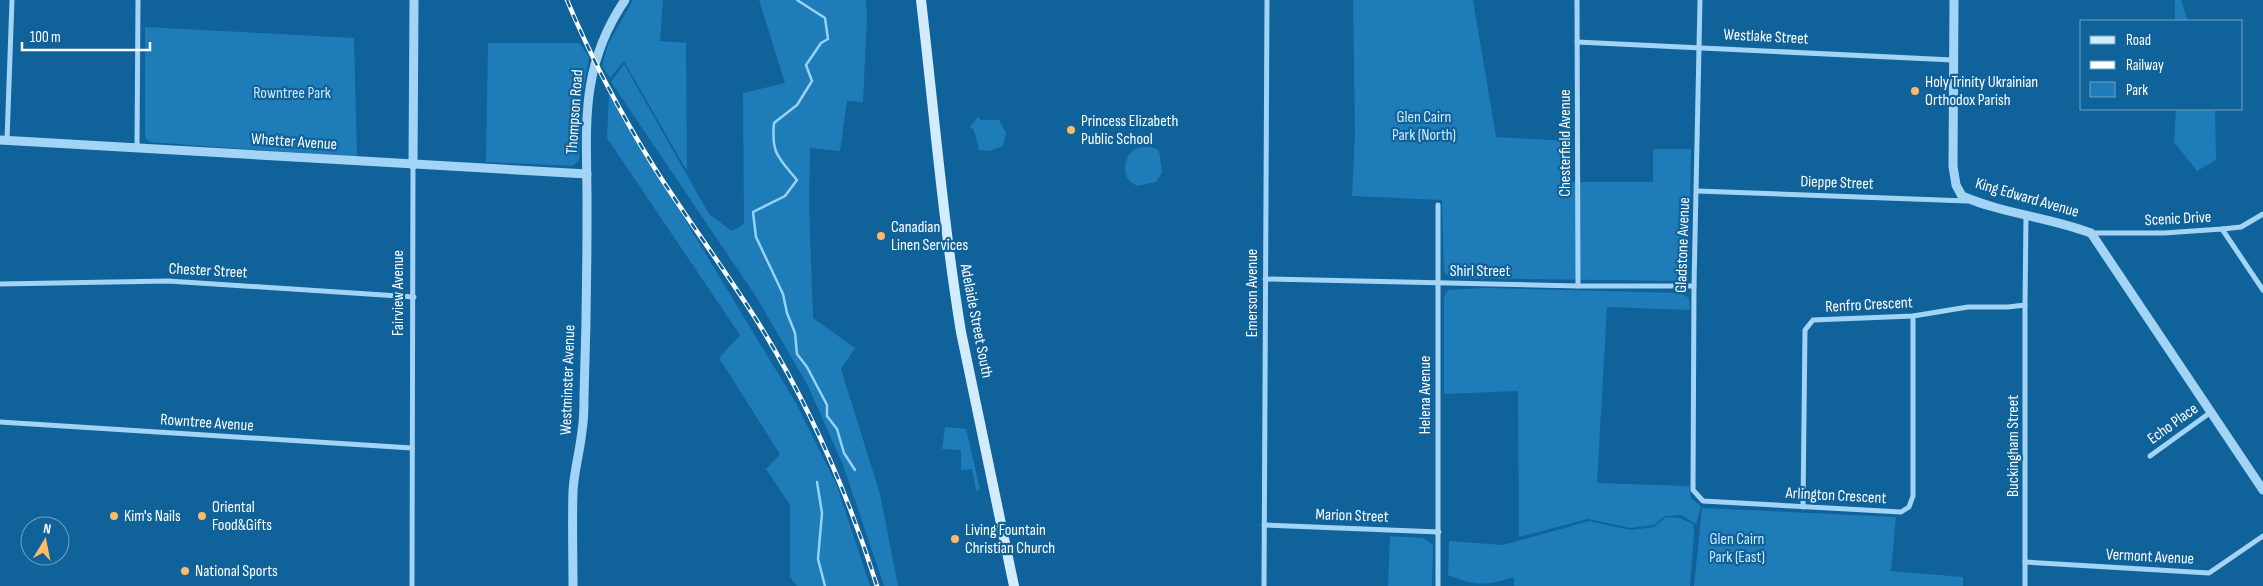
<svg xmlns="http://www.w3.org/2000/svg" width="2263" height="586" font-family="'Sofia Sans Condensed',sans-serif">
<rect width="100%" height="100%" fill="#10629a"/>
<g fill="#1e7cb8">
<path d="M633 0H663L660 41 686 43 687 171 624 61 610 78 602 66 608 44Z"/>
<path d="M759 0H866L867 17 863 102 847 101 840 151 810 148 809 205 813 318 855 348 841 369 880 494 898 586H884L843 465 808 386 757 298 611 82 624 64 709 214 732 231 744 224 743 93 785 83Z"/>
<path d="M1353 0H1473L1496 137 1570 141 1572 182H1653V149H1691L1689 268 1685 276 1677 281 1450 278 1444 271 1442 200 1352 196 1355 133Z"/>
<path d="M2175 0H2181L2188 21H2175Z"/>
<path d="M145 27 354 38 357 157 149 142 145 137Z"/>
<path d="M488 43H579L589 57 583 91 579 160 573 166 486 162Z"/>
<path d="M609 94 797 405 837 486 870 586H797L790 577V505L766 469 780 454 719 358 740 335 607 138Z"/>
<path d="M2176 109H2215L2216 160 2197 171 2174 142Z"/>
<path d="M978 117 981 120H999L1006 133 1003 146 989 151 979 150 974 130 970 127Z"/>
<path d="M1150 147 1159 150 1162 173 1156 182 1137 186C1134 184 1130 182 1128 179 1122 169 1126 151 1138 148 1141 147 1146 147 1150 147Z"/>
<path d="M1486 288 1681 293 1689 298 1690 310 1607 307 1597 483 1689 486 1691 498 1701 506 1696 524 1681 515 1665 516 1654 525 1630 528 1588 519 1519 537 1518 391 1444 394V297L1448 290Z"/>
<path d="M945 427 966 429 980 489 976 491 972 469 961 470V450L942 449Z"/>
<path d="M1702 508 1896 517 1891 571 1963 577V586H1694Z"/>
<path d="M1666 517 1680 518 1693 524 1694 533 1690 586H1514V577C1485 586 1476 586 1448 575L1449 541 1503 545 1589 521 1630 530 1654 527Z"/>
<path d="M1390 536 1423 538 1433 545 1432 586H1388Z"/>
</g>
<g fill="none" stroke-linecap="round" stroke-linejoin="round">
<g stroke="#94d2f8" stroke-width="2.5">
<path d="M797 0 825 18 828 39 821 43 806 65 812 81 797 105 774 123C771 154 779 158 797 180L785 196 753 212 756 237 783 294 787 313 795 333 797 354 807 367 827 405V416L837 429 844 453 855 470"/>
<path d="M817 482 822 513 818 559 825 586"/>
</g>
<g stroke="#a3d4f5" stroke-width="5">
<path d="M1577 0 1578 286"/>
<path d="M1700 0 1694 286 1693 490 1703 501 1901 512 1909 507 1913 496V316"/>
<path d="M1577 42 1953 60"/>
<path d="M7 140 12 0"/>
<path d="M137 147 138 0"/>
<path d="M1697 191 1967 201"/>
<path d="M2222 229 2263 290"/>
<path d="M2091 233H2164L2222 229 2241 227 2263 214"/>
<path d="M1265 279 1578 286H1694"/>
<path d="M0 284 168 281 414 297"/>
<path d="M2025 305V586"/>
<path d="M0 422 412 448"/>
<path d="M2150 456 2211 412"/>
<path d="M1803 507 1805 330 1813 320 1913 316 1968 307H2008L2025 305 2026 216"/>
<path d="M1264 525 1439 532"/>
<path d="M2025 562 2209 573 2263 536"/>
<path d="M412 586 413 165"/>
<path d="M1264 586 1267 0"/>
<path d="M1438 586V205"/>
</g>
<g stroke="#a3d4f5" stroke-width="9">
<path d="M1954 0 1953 166 1956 185 1962 196C2004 214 2049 217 2091 233L2263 490"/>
<path d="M0 140 587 174"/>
<path d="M413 165 414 0"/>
<path d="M573 586C573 555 572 523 573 491 574 471 580 451 582 431 584 420 584 409 584 397 586 337 587 276 587 216 588 134 576 72 625 0"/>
</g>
<path stroke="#d3ecfd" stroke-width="10" d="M921 0C934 111 943 222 961 332L1014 586"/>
<defs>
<path id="rail" d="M567 0C591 58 621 114 654 167 688 221 726 271 759 324 810 406 848 494 877 586"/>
</defs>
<use href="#rail" stroke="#fff" stroke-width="4.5"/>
<use href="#rail" stroke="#10629a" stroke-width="2.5" stroke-dasharray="8" stroke-linecap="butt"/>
</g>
<g fill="#fb6" stroke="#10629a" stroke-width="2">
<circle cx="1915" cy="91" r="5"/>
<circle cx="1071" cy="130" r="5"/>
<circle cx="881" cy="236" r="5"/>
<circle cx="114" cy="516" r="5"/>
<circle cx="202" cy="516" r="5"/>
<circle cx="955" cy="539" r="5"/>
<circle cx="185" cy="571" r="5"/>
</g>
<g text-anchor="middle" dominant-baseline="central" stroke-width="4.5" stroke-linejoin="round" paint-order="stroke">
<g font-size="16" fill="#fff" stroke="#10629a">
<text transform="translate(1766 37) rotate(3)">Westlake Street</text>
<text transform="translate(575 112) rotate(-86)">Thompson Road</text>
<text transform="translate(294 142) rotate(4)">Whetter Avenue</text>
<text transform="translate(1565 143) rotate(-90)">Chesterfield Avenue</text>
<text transform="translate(1837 183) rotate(2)">Dieppe Street</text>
<text transform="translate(2027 198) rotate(16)">King Edward Avenue</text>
<text transform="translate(2178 219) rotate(-3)">Scenic Drive</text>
<text transform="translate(1683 245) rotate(-88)">Gladstone Avenue</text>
<text transform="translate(208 271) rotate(3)">Chester Street</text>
<text x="1480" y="271">Shirl Street</text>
<text transform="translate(398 293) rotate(-90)">Fairview Avenue</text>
<text transform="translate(1252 293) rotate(-90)">Emerson Avenue</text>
<text transform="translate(1869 305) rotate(-3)">Renfro Crescent</text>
<text transform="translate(976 321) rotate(79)">Adelaide Street South</text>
<text transform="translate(568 380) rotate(-88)">Westminster Avenue</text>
<text transform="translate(1425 395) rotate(-90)">Helena Avenue</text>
<text transform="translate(207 423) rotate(4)">Rowntree Avenue</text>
<text transform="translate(2173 424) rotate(-36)">Echo Place</text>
<text transform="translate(2013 446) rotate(-90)">Buckingham Street</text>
<text transform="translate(1836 496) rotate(3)">Arlington Crescent</text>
<text transform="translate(1352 516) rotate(2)">Marion Street</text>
<text transform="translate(2150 557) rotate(3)">Vermont Avenue</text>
</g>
<g font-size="16" fill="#fff" stroke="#10629a" text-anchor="start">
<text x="1925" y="82">Holy Trinity Ukrainian<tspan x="1925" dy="18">Orthodox Parish</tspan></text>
<text x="1081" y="121">Princess Elizabeth<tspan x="1081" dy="18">Public School</tspan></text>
<text x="891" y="227">Canadian<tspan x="891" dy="18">Linen Services</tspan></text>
<text x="212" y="507">Oriental<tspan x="212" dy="18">Food&amp;Gifts</tspan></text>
<text x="124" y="516">Kim's Nails</text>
<text x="965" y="530">Living Fountain<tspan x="965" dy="18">Christian Church</tspan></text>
<text x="195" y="571">National Sports</text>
</g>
<g font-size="16" fill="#cbeafe" stroke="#10629a">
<text x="292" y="93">Rowntree Park</text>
<text x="1424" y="117">Glen Cairn<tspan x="1424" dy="18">Park (North)</tspan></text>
<text x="1737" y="539">Glen Cairn<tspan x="1737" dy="18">Park (East)</tspan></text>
</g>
</g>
<rect x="2080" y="20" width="162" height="90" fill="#10629a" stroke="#70a1c2"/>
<rect x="2090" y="36" width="25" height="8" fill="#d3ecfd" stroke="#70a1c2"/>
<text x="2126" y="45" font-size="15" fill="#ffffff">Road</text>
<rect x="2090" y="61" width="25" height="8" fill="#ffffff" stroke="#70a1c2"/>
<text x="2126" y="70" font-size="15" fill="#ffffff">Railway</text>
<rect x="2090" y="82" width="25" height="15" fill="#1e7cb8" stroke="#70a1c2"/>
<text x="2126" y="95" font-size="15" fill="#ffffff">Park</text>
<g transform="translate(45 541) rotate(10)"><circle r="24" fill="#10629a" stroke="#70a1c2"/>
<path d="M0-4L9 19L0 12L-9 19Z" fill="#ffbb66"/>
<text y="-8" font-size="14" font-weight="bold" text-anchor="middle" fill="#ffffff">N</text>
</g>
<path d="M22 42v8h128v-8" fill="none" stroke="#ffffff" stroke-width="2.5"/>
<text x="30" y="42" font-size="15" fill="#ffffff" stroke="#10629a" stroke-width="4" paint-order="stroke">100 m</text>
</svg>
